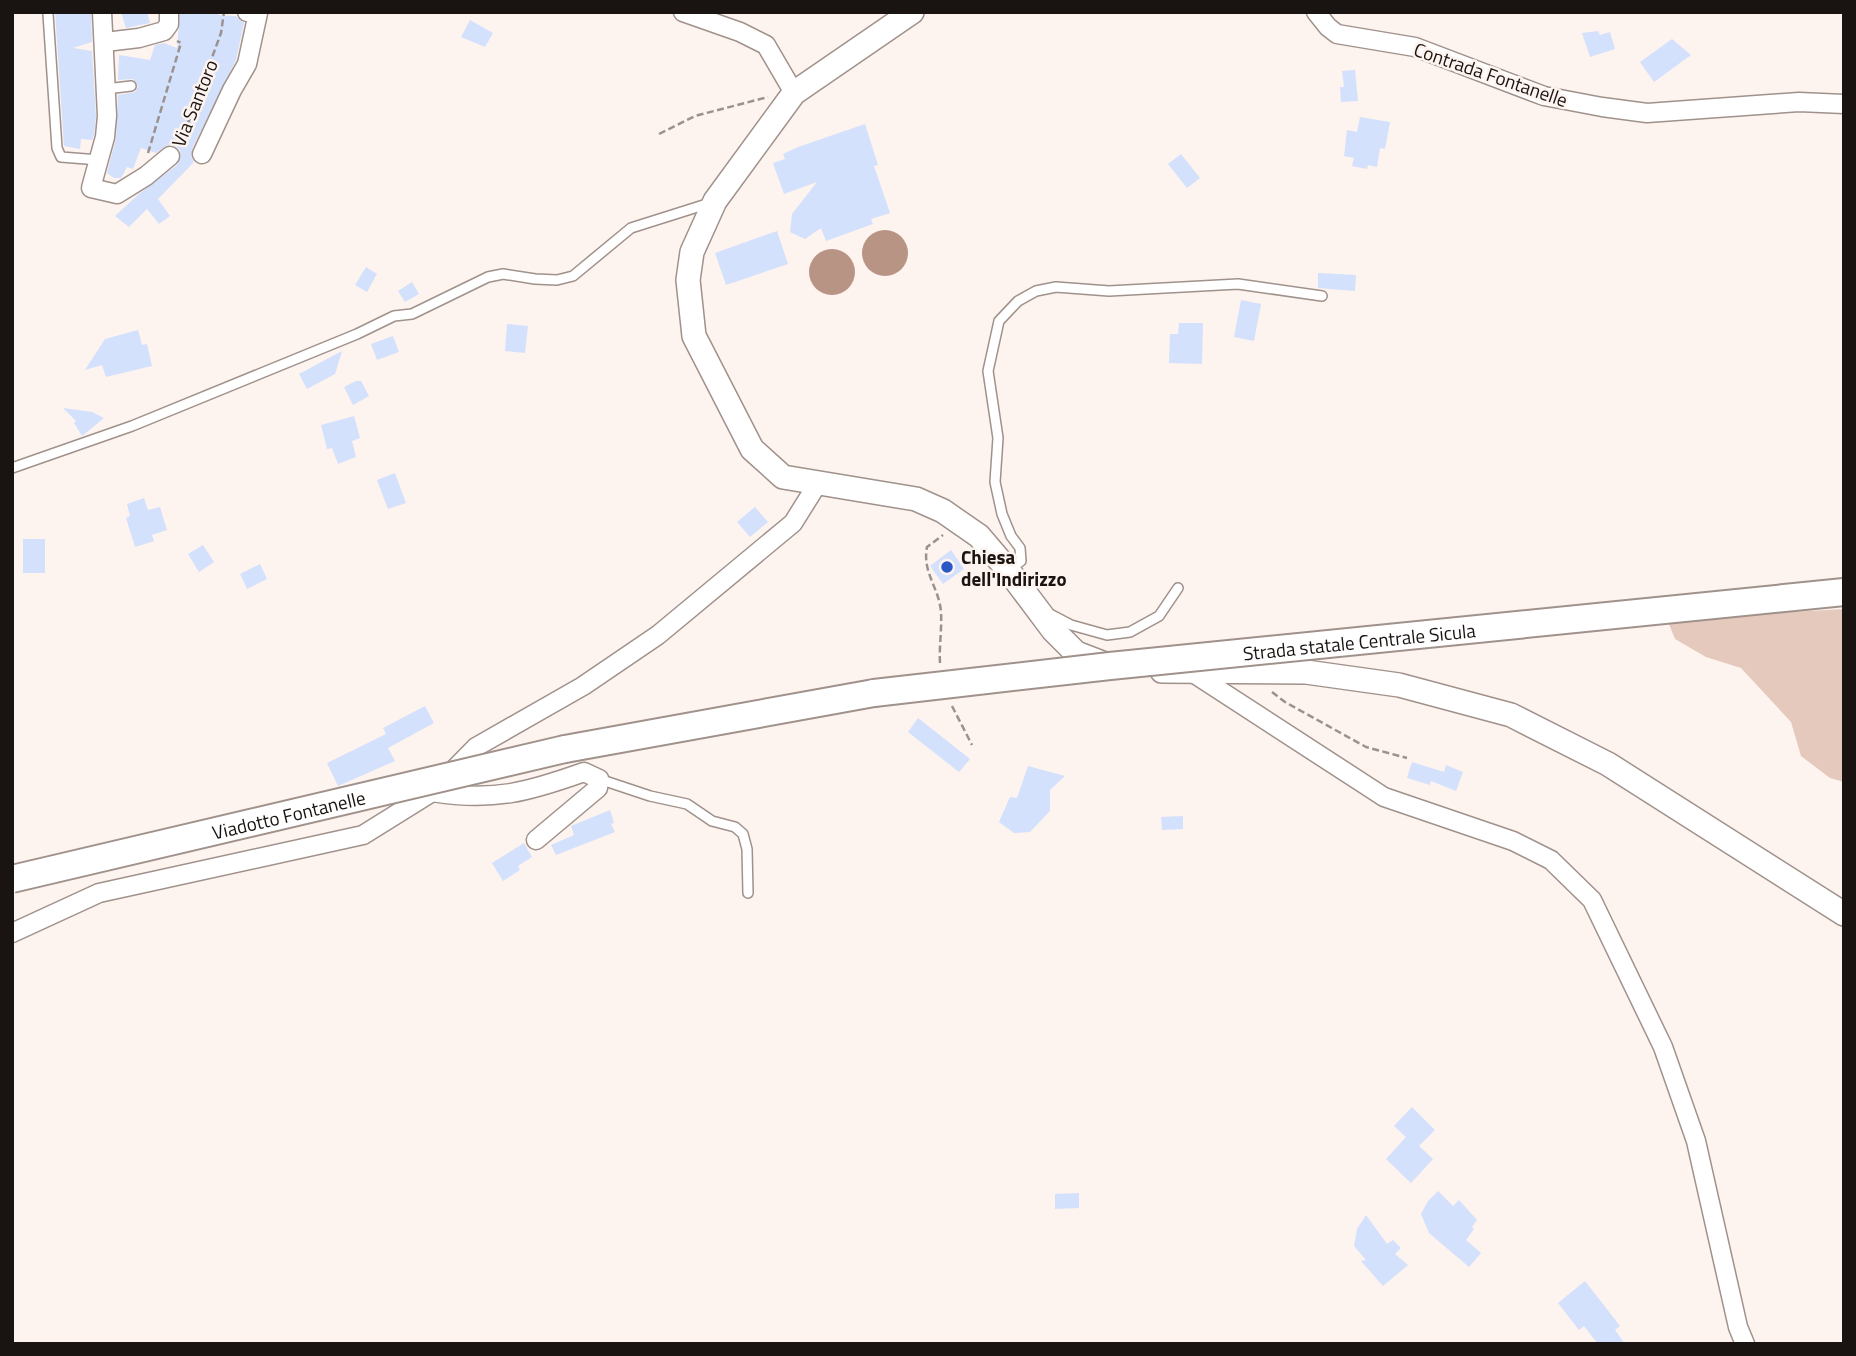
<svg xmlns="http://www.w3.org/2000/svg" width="1856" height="1356" font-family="'Titillium Web',sans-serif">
<rect width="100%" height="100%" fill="#fdf3ef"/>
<path fill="#e5c9bc" d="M1844 609V782L1830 778 1801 756 1791 722 1741 668 1706 657 1675 639 1667 619Z"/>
<g fill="#b89485">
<circle cx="885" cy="253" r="23"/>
<circle cx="832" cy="272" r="23"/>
</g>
<g fill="#d4e1fc">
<path d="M55 12H91L92 42 73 48 92 51 96 116 94 135 92 140 81 139 80 149 64 146Z"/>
<path d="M121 12H147L150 23 126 28Z"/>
<path d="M180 12H219L218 15 236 16 244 23 236 60 192 149 191 156 194 162 158 199 170 216 159 224 147 209 129 227 115 216 139 194 177 165 181 155 179 149 173 145H167L156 153 141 148 133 169 127 167 121 178H114L107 173 116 138 118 95 135 92 138 86 133 79 118 80 119 55 150 60 155 45 164 43 177 48Z"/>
<path d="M470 20 493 33 485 47 461 37Z"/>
<path d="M1598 31 1600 35 1610 32 1615 49 1590 57 1582 33Z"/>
<path d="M1672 39 1691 55 1654 82 1640 62Z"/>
<path d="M1355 70 1358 101 1341 102 1340 87H1344L1342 71Z"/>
<path d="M1360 117 1390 122 1385 149 1380 148 1377 167 1368 165 1367 169 1352 166 1354 158 1344 156 1347 130 1357 132Z"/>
<path d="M865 124 878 165 874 166 890 213 871 219 873 224 826 241 821 228 805 239 790 232 792 214 817 182 784 194 773 163 785 159 783 154 798 147Z"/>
<path d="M1181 154 1200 178 1187 188 1168 164Z"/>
<path d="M777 231 788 264 726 285 715 253Z"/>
<path d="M366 267 377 274 367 292 355 285Z"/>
<path d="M1318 273 1356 275 1355 291 1318 288Z"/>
<path d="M412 282 419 294 405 302 398 291Z"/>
<path d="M1241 300 1261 304 1254 341 1234 337Z"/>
<path d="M1179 323H1203L1202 364 1169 363 1170 334H1178Z"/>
<path d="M507 324 528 326 525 353 505 351Z"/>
<path d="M138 330 142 345 147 344 152 366 106 377 102 365 85 370 105 339Z"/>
<path d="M393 336 399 352 377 360 371 344Z"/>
<path d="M342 351 335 374 307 389 299 374Z"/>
<path d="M356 381H361L369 396 353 405 344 387Z"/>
<path d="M63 408 92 412 104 418 82 436 74 423 76 421Z"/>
<path d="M354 416 360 438 352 441 356 457 338 464 332 448 327 449 321 425Z"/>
<path d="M395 473 406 503 388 509 377 480Z"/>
<path d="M144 498 148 510 160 507 167 530 152 535 154 541 135 547 126 518 130 516 127 504Z"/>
<path d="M755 507 768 522 750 537 737 522Z"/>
<rect x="23" y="539" width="22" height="34"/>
<path d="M203 545 214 562 199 572 188 554Z"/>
<path d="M951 550 964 569 943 584 930 566Z"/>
<path d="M260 564 267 579 247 589 240 574Z"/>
<path d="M425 706 434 723 388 748 395 761 338 786 327 763 386 734 383 728Z"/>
<path d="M918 718 970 759 959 772 908 732Z"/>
<path d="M1412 762 1444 772 1446 765 1463 772 1456 791 1431 781 1430 785 1407 778Z"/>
<path d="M1028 766 1065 776 1050 790V811L1030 832 1014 833 999 822 1010 797 1017 798Z"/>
<path d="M610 810 614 823 611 824 615 832 556 855 551 845 574 835 571 826Z"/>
<path d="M1183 816V829L1162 830 1161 817Z"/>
<path d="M524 843 532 857 518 866 520 870 503 881 492 863Z"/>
<path d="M1412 1107 1435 1130 1419 1146 1433 1159 1411 1183 1386 1159 1406 1137 1394 1126Z"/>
<path d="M1438 1191 1453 1206 1459 1200 1477 1220 1472 1227 1474 1229 1466 1240 1481 1253 1469 1267 1429 1233 1421 1214 1428 1201Z"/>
<path d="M1079 1193V1208L1055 1209V1194Z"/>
<path d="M1366 1215 1387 1244 1393 1240 1401 1248 1395 1254 1408 1265 1383 1286 1361 1261 1366 1260 1354 1246 1357 1229Z"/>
<path d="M1585 1281 1620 1326 1615 1330 1625 1344H1598L1584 1326 1579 1330 1558 1303Z"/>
</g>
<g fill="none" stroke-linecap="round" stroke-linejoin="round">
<defs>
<g id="service">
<path d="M48 14 57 148 61 157 99 160"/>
<path d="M106 89 131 86"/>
<path d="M12 468 132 426 357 334 394 316 412 314 488 277 503 274 535 279 557 280 573 276 631 228 710 203"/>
<path d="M1010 569 1021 561 1020 548 1011 536 1002 514 995 482 998 438 988 371 999 321 1018 301 1036 291 1056 287 1109 291 1238 284 1322 296"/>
<path d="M1048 613 1071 625 1107 635 1130 632 1159 616 1178 588"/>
<path d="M599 779 650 796 687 804 712 821 735 827 743 834 747 849 748 893"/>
</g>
<g id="minor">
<path d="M102 12 107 116 105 137 91 188 117 194 146 176 170 156"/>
<path d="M683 12 740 32 766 45 794 93"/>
<path d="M1316 12 1328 27 1337 34 1415 47 1544 96 1602 107 1647 113 1799 102 1844 104"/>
<path d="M105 42 139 38 164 31 169 24V12"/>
<path d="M202 154 232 90 247 64 258 13 247 12"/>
<path d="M1190 671 1384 797 1513 841 1551 860 1592 900 1663 1047 1696 1141 1738 1327 1745 1344"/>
<path d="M432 792C493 802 528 792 584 772L599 779 598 788 536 840"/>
<path d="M12 933 99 893 363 835 432 792 476 747 583 686 658 635 793 523 818 483"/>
</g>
<g id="secondary">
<path d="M912 12 794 93 715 201 692 252 688 280 694 336 752 449 783 477 916 499 943 511 979 536 1008 570 1053 630 1076 653 1110 666"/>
<path d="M1162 671 1306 672 1399 685 1511 715 1608 764 1844 914"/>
</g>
<path id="primary" d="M565 749 874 693"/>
</defs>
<use href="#service" stroke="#a0918b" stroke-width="12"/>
<use href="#minor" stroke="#a0918b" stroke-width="21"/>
<use href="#secondary" stroke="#a0918b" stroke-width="26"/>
<use href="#primary" stroke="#a0918b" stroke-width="30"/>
<g stroke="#9a928f" stroke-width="2.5" stroke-dasharray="7 3.5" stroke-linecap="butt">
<path d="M659 134 695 116 768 97"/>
<path d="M180 145 221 33 224 12"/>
<path d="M148 153 181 43 177 41"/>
<path d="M940 663C939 646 942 629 941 612 939 587 922 573 927 547L943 535"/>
<path d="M1272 692 1285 702 1366 747 1407 758"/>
<path d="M952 706 972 745"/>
</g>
<use href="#service" stroke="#fff" stroke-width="9"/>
<use href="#minor" stroke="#fff" stroke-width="18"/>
<use href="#secondary" stroke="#fff" stroke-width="23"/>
<use href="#primary" stroke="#fff" stroke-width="26"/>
<defs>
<g id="primary-bridge">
<path id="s1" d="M874 693 1110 666 1844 592"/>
<path id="s2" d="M12 879 565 749"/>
</g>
</defs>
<use href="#primary-bridge" stroke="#a0918b" stroke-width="30" stroke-linecap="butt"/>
<use href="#primary-bridge" stroke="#fff" stroke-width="26"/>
</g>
<circle fill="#2a59c7" stroke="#fdf3ef" stroke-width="2.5" cx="947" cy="567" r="7"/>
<g text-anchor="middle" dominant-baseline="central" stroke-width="5" stroke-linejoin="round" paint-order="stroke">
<g font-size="19" fill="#191411" stroke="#fdf3ef">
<text transform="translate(1491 74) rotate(19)">Contrada Fontanelle</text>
<text transform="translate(194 103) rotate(-68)">Via Santoro</text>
<text stroke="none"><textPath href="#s1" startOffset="488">Strada statale Centrale Sicula</textPath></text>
<text stroke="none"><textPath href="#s2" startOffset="284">Viadotto Fontanelle</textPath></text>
</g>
<g font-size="19" font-weight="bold" fill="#191411" stroke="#fdf3ef" text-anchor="start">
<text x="961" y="556">Chiesa<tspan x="961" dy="22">dell'Indirizzo</tspan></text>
</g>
</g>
<rect width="1856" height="1356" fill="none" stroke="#191411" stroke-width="28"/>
</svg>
